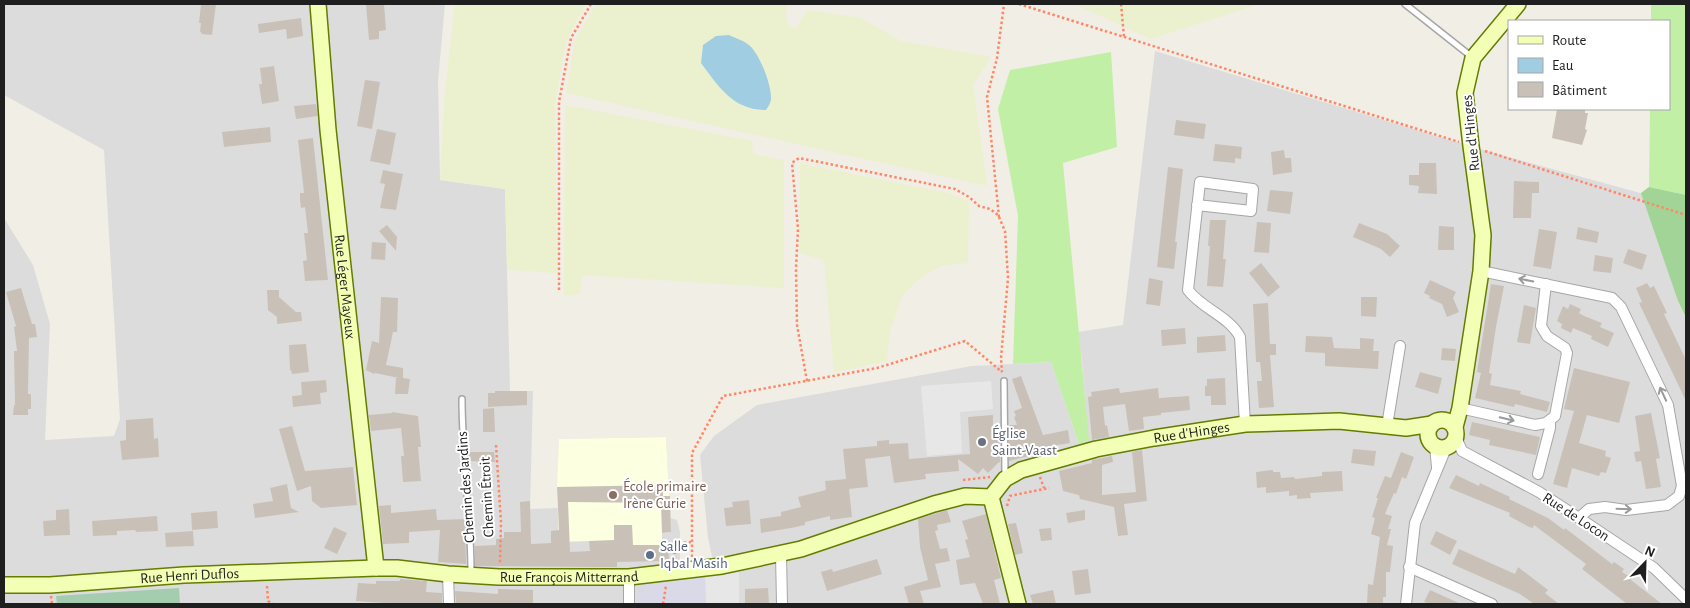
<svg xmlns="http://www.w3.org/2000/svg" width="1690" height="608" font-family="'Alegreya Sans',sans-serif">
<rect width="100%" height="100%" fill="#f1eee5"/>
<path fill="#dddcdc" d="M4 4H445L438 81 440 180 505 189 510 391H533L530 509 558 508 559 439 666 437 670 518 677 520 680 532V565L713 561 708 538 700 455 714 436 757 405 972 366 1051 362 1079 444 1088 440 1082 361 1078 332 1123 325 1155 51 1483 150 1644 194 1679 304 1686 319V604H4V218L33 265 50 324 45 440 114 436 120 419 104 150 4 95Z"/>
<path fill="#fcffe0" d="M666 437 671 532 662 533V545H614L589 541 559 542 557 487 559 439Z"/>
<g fill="#ebf1ce">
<path d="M455 4H586L567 38 555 103 557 273 507 270 505 189 440 180 445 90Z"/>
<path d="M596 4H787L786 22 795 29 808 10 861 18 901 41 991 57 973 85 987 186 566 93 575 40Z"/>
<path d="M1074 4H1259L1151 39Z"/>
<path d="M565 105 752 141 753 154 784 160V288L582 275 580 294 564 296Z"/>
<path d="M800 163 948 193 969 201 968 263 941 266 920 278 902 296 890 331 887 361 834 372 824 260 799 253Z"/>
</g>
<g fill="#c2efa6">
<path d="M1651 4H1686V195L1649 187 1650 109H1669V21H1651Z"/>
<path d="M1111 52 1117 147 1063 163 1089 440 1079 444 1051 362 1013 364 1018 216 998 109 1010 70Z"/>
</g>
<path fill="#a1d496" d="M1649 187 1686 195V318L1678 301 1641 193Z"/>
<path fill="#a4ccae" d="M179 588 180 604H57L56 596Z"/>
<g fill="#e7e7e7">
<path d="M991 381 993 409 960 412 962 453 927 456 921 386Z"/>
<path d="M739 572V604H706L705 576Z"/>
</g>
<path fill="#dad9e7" d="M705 576 706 604H638L639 586 644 583Z"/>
<path fill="#a1cde2" d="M729 35C735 38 745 41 750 46 760 55 772 86 771 100 770 104 768 107 766 110 733 110 719 87 701 63L703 45 716 36Z"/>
<g fill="#c9c1b7">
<path d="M201 4H216L212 35 202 34 200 31 201 23H199Z"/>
<path d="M366 4H384L386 30 379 31V39L369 40Z"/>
<path d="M301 18 303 36 287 39 286 29 259 33 258 24Z"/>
<path d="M274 66 279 101 262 104 259 84H262L260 68Z"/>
<path d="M365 80 380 82 372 129 357 126Z"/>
<path d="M316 104 318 116 296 119 294 106Z"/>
<path d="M1557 109H1585V113H1588L1585 129 1587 130 1582 145 1552 138Z"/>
<path d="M1176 120 1206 124 1204 139 1174 135Z"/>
<path d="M270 127 271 142 224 147 222 132Z"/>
<path d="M377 129 396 133 390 165 370 161Z"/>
<path d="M313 138 328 280 305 281 303 261 307 260 304 233H308L305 207 301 208 300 200V193H304L298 140Z"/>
<path d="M1215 144 1242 147 1241 159 1235 158V163L1213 161Z"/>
<path d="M1284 150 1285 158H1291L1292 172 1273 175 1271 152Z"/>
<path d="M1419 163H1436L1437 194 1418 193 1419 186 1409 185V175H1419Z"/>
<path d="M1168 167 1183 169 1175 242H1177L1174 269 1157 267Z"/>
<path d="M383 170 403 174 396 210 380 208 385 184 380 183Z"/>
<path d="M1514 181 1539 182V193H1532L1531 218H1513Z"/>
<path d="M1270 190 1293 192 1290 214 1267 211Z"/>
<path d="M1210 220H1226L1223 259H1226L1223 287 1207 286 1210 246H1208Z"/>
<path d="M1257 222 1271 223 1269 253 1254 252Z"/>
<path d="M1359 223 1387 234 1400 246 1390 257 1381 249 1353 237Z"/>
<path d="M387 225 397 237 396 251 379 231Z"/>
<path d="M1439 226 1454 227V250H1438Z"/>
<path d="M1578 227 1599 232 1597 243 1576 239Z"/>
<path d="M1539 229 1557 232 1551 269 1533 266Z"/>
<path d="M372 242 386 243 385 260 371 259Z"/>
<path d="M1628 249 1647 255 1642 270 1623 263Z"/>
<path d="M1595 255 1613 258 1611 273 1593 271Z"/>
<path d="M1261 263 1280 287 1268 297 1249 273Z"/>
<path d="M1149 278 1163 281 1160 306 1146 304Z"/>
<path d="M1430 280 1456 292 1453 298 1459 312 1447 317 1442 304 1429 298 1430 296 1424 293Z"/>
<path d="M1647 283 1650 288 1654 286 1667 313 1664 314 1686 360V401L1639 303 1642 302 1636 288Z"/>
<path d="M1491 284 1504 286 1496 327 1489 373 1492 374 1490 385 1521 391 1520 394 1550 402 1547 412 1515 404 1514 407 1475 398 1481 373 1477 372Z"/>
<path d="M21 288 32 324H35L37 337 29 338 28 394H31V409H28V415H13L14 405H15L14 351H17L14 327 16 326 6 292Z"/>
<path d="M267 290H279V297L296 312H301L302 321 277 324V317L268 310Z"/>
<path d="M381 297 398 298 397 332H393L386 365 403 368V378L410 379 408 394H395L396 378H399L375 373 374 374 366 370 372 341 379 343Z"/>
<path d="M1361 297H1377L1376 317 1361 316Z"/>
<path d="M1268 303 1270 344H1276V355H1270L1274 407 1259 408 1257 381H1262L1260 362H1256L1253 304Z"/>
<path d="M1570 304 1581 309 1579 313 1584 316 1602 323 1600 327 1614 333 1608 347 1591 339 1592 336 1573 328 1571 333 1561 328 1562 324 1557 321 1563 306 1568 309Z"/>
<path d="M1524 305 1536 308 1530 344 1517 342Z"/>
<path d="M1185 328 1186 344 1162 346 1161 330Z"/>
<path d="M1225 335 1226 351 1197 353V337Z"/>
<path d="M1306 336 1332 337 1334 348 1360 349V338L1374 339 1373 351H1379L1378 369 1325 366V353L1305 352Z"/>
<path d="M306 344 309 372 292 374 291 370H290L289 345Z"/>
<path d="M1442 348 1456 349 1455 361 1441 360Z"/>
<path d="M1574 368 1630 382 1619 423 1587 415 1579 443 1606 451 1605 456 1611 458 1606 473 1601 472 1599 476 1572 468 1567 488 1553 484 1574 411 1564 409Z"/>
<path d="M1420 372 1442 378 1438 394 1415 387Z"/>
<path d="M1021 376 1043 435 1068 430 1070 443 1038 448 1040 453 1009 461V425H1017L1014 417 1016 416 1014 411 1022 408 1012 379Z"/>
<path d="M1225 378 1226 405H1211V396H1205V386H1207V379Z"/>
<path d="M326 380 327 392 320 393 321 404 293 407 292 396 302 395 301 382Z"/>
<path d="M1119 388 1120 393 1158 388 1159 398 1189 396 1190 410 1161 413V415L1143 417 1144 429 1129 431 1125 404 1103 407 1105 426 1107 425 1109 437 1092 440 1088 397 1092 396 1091 392Z"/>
<path d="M495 391H527V405L488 407V393H495Z"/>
<path d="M494 408 495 432H483V409Z"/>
<path d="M392 412 418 416 421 447H418L421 481 403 482 401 456H404L401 428 371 431 369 415 392 413Z"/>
<path d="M1651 413 1660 458 1656 459 1661 487 1646 489 1641 461 1636 462 1634 452 1640 451 1635 416Z"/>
<path d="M993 415V425H1000V462L998 463 988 473 983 468 978 474 958 459 959 471 925 474 926 479 894 483 890 456 865 459 868 487 849 489 852 517 830 520V516L805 522V525L791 528 761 533 760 519 781 516V512L801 507 798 497 826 490 825 481 846 479 843 449 877 446V441L889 440V444L908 443 909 459 970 454 968 417Z"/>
<path d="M153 418 154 439 158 438 159 457 122 460 120 441 126 440V420Z"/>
<path d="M1472 422 1540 437 1536 455 1489 445 1490 440 1469 435Z"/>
<path d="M292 426 305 471 353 467 357 505 321 508 312 501 311 486 297 491 279 429Z"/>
<path d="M1353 449 1376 451 1374 466 1351 463Z"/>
<path d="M1142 450 1147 501 1124 504 1128 535 1118 536 1114 507 1080 499 1079 495 1063 491 1059 471 1092 463V460L1112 456 1113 462 1102 465V495L1136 492 1132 452Z"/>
<path d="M468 452H494L495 462 469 461Z"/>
<path d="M1401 452 1414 457 1406 479 1402 477 1396 494 1394 493 1385 514 1392 516 1388 529H1391L1387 545 1393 546 1390 572H1386V597H1383V604H1367L1368 584 1373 585 1380 537 1371 534 1375 518 1372 517 1378 498H1376L1385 476 1391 478Z"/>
<path d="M1273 470V472H1280L1281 478 1294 477 1295 479 1322 476V472L1342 471 1343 491 1310 493 1311 498 1297 499V495L1289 496V491L1266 493V487L1257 488 1256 472Z"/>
<path d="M1456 475 1479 486 1480 483 1510 497 1509 499 1548 518 1564 530 1565 528 1612 564 1614 562 1624 569 1622 572 1632 578 1631 580 1662 604H1627L1582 569 1586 564 1534 525 1533 528 1529 527 1509 516 1510 513 1449 488Z"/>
<path d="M287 484 291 508 299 512 255 518 253 504 273 501 270 488Z"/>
<path d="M663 485V496H670L671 532 662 533 661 503 568 502 570 552 590 551 589 541 614 540V525H632L633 545H668L669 561 617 562V567H599L475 566V546L496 545V539L504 538V532H521L520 502 530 501 531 544 551 543V531L559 530 557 487Z"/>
<path d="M749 500 751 524 726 526 724 508 733 507 732 502Z"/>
<path d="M391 505V513L436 509 437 520 465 519 466 564 438 562 440 530 409 532V543L383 544 379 506Z"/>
<path d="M69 509 70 535 44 536 43 521 56 520V510Z"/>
<path d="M947 510 951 522 937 525 938 530 935 531 940 549 947 548 950 561 935 564 941 587 920 591 924 604H909L904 587 928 580 920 547 918 519Z"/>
<path d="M1085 510V520L1068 523 1066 513Z"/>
<path d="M217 511 218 528 192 530 191 513Z"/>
<path d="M986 514 1001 578 994 580 1000 604H983L975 583 960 585 956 560 970 557 965 540 968 539 962 521Z"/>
<path d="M157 516 158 531 136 532 135 530 117 531V535L93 536 92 521Z"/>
<path d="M1016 523 1023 553 1015 555 1008 524Z"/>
<path d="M334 527 347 533 337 554 324 548Z"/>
<path d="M1051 528 1052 540 1041 541 1039 529Z"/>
<path d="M193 531 194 546 166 547 165 533Z"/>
<path d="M1436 531 1457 541 1450 555 1430 544Z"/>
<path d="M1459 549 1515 574 1518 567 1548 590 1545 593 1559 604H1534L1520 594 1452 564Z"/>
<path d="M877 559 882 574 827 591 821 572 832 569 833 572Z"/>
<path d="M1088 569 1091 593 1075 595 1072 571Z"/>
<path d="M400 579 427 581 426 592 442 593V604H400L356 601 358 583 376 584V581H400Z"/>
<path d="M768 588 769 603 745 604V589Z"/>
<path d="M498 589 533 590V604H456L455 591 498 594Z"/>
<path d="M1053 590 1056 604H1033L1030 595Z"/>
<path d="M1430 590 1461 604H1430L1424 602Z"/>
</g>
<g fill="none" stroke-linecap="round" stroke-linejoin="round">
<defs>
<g id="lane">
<path d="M1405 4 1472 57"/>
<path d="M1004 381 1005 476"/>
<path d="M462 399C462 457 471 514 471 573"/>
</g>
<g id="street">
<path d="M1197 205 1251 211 1253 189 1200 182 1188 290C1202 309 1229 316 1240 337L1245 424"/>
<path d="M1481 271 1612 298 1621 307 1668 405 1682 486 1679 496 1667 505 1626 510 1605 507 1589 509 1579 518"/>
<path d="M1460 408 1535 425 1546 423 1555 416 1567 353 1565 348 1547 336 1541 326 1546 284"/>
<path d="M1387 426 1400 346"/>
<path d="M1456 437 1462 451 1539 492 1579 518 1654 568 1686 599"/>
<path d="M1435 446 1437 467"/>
<path d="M1538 474 1550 428V420"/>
<path d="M781 554 782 604"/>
<path d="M1409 567 1492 604"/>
<path d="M448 574 449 604"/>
<path d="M629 577V604"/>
<path d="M1406 604 1415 523 1446 448"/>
</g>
<g id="secondary">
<path id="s1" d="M318 4 328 130 376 568"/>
<circle cx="1442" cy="434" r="14"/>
<path d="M1455 427 1460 408 1481 271 1483 235 1471 146 1465 93 1473 58 1518 4"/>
<path id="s2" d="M991 497 1005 479 1021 470 1096 449 1154 438 1245 424 1339 421 1406 428 1432 424"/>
<path d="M991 497 1018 604"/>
<path id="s3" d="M4 585H50L184 575 376 568H397L448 574 499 577H629L722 566 801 549 934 504 965 496 991 497"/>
</g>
</defs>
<use href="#lane" stroke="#a6a6a6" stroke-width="8"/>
<use href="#street" stroke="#a6a6a6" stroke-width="12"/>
<use href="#secondary" stroke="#627d00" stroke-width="18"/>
<g stroke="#ff8768" stroke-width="2.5" stroke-dasharray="2.5 2.5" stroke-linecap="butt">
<path d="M1019 4 1459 142"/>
<path d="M1121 4 1124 37"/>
<path d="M1485 151 1686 215"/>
<path d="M999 217 987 97 997 58 1004 4"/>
<path d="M559 290V102L571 38 591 4"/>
<path d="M807 381 797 325 796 268 798 229 792 163 799 158 955 189 969 197 979 206 990 209 998 215 1005 231 1008 278 1001 358 1002 372"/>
<path d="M496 445 501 522 500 563"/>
<path d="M1040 477 1044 488"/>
<path d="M963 480 990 477"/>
<path d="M1007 506 1010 496 1049 488"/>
<path d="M692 557V453L723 396 877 368 965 341 1002 372"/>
<path d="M675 559 674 544 691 542"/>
<path d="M267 586 268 601 273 604"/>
<path d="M51 596 52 604"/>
<path d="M663 604 666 586"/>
</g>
<use href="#lane" stroke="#fff" stroke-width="5"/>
<use href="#street" stroke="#fff" stroke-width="10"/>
<use href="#secondary" stroke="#f3ffb5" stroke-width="15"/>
</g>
<defs><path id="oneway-shaft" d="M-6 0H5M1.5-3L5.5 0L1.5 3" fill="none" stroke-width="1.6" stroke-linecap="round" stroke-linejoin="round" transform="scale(1.25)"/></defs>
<g stroke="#9a9a9a">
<use href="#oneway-shaft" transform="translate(1526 280) rotate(-169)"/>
<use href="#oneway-shaft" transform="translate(1663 394) rotate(-115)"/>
<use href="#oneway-shaft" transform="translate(1507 419) rotate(13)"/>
<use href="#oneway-shaft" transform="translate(1624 509) rotate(2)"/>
</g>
<circle fill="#6b7280" stroke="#fff" stroke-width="2" cx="982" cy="442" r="5"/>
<circle fill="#8d6e63" stroke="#fff" stroke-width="2" cx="613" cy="495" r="5"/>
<circle fill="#5c6f8a" stroke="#fff" stroke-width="2" cx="650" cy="555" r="5"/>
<g text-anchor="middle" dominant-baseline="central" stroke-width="4" stroke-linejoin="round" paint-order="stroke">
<g font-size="15" fill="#1f1f1f" stroke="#fff">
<text transform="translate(1471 133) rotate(-96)">Rue d'Hinges</text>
<text stroke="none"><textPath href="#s1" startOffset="284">Rue Léger Mayeux</textPath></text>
<text stroke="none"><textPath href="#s2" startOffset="216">Rue d'Hinges</textPath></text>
<text transform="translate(466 487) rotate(-94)">Chemin des Jardins</text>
<text transform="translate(487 497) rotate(-93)">Chemin Étroit</text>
<text transform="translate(1576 517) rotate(33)">Rue de Locon</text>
<text stroke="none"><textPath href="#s3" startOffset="186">Rue Henri Duflos</textPath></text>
<text stroke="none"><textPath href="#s3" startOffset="566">Rue François Mitterrand</textPath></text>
</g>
<g font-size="15" fill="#5b616d" stroke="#fff" text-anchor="start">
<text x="992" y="433">Église<tspan x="992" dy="17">Saint-Vaast</tspan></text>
</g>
<g font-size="15" fill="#785e54" stroke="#fff" text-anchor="start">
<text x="623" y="486">École primaire<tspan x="623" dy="17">Irène Curie</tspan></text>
</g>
<g font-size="15" fill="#4e5e75" stroke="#fff" text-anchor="start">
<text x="660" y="546">Salle<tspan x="660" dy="17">Iqbal Masih</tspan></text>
</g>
</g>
<rect width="1690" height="608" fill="none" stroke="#1f1f1f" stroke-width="10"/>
<rect x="1508" y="20" width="162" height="90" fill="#ffffff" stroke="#a5a5a5"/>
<rect x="1518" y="36" width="25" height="8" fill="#f3ffb5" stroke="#a5a5a5"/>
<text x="1552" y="45" font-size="15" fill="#1f1f1f">Route</text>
<rect x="1518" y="58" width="25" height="15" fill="#a1cde2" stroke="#a5a5a5"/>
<text x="1552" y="70" font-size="15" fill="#1f1f1f">Eau</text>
<rect x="1518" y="82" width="25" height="15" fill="#c9c1b7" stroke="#a5a5a5"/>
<text x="1552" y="95" font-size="15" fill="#1f1f1f">Bâtiment</text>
<g transform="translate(1645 563) rotate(23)" stroke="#ffffff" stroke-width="4" paint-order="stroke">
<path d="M0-4L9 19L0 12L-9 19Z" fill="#1f1f1f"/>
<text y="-8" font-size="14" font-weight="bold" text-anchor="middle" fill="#1f1f1f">N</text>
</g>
</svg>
